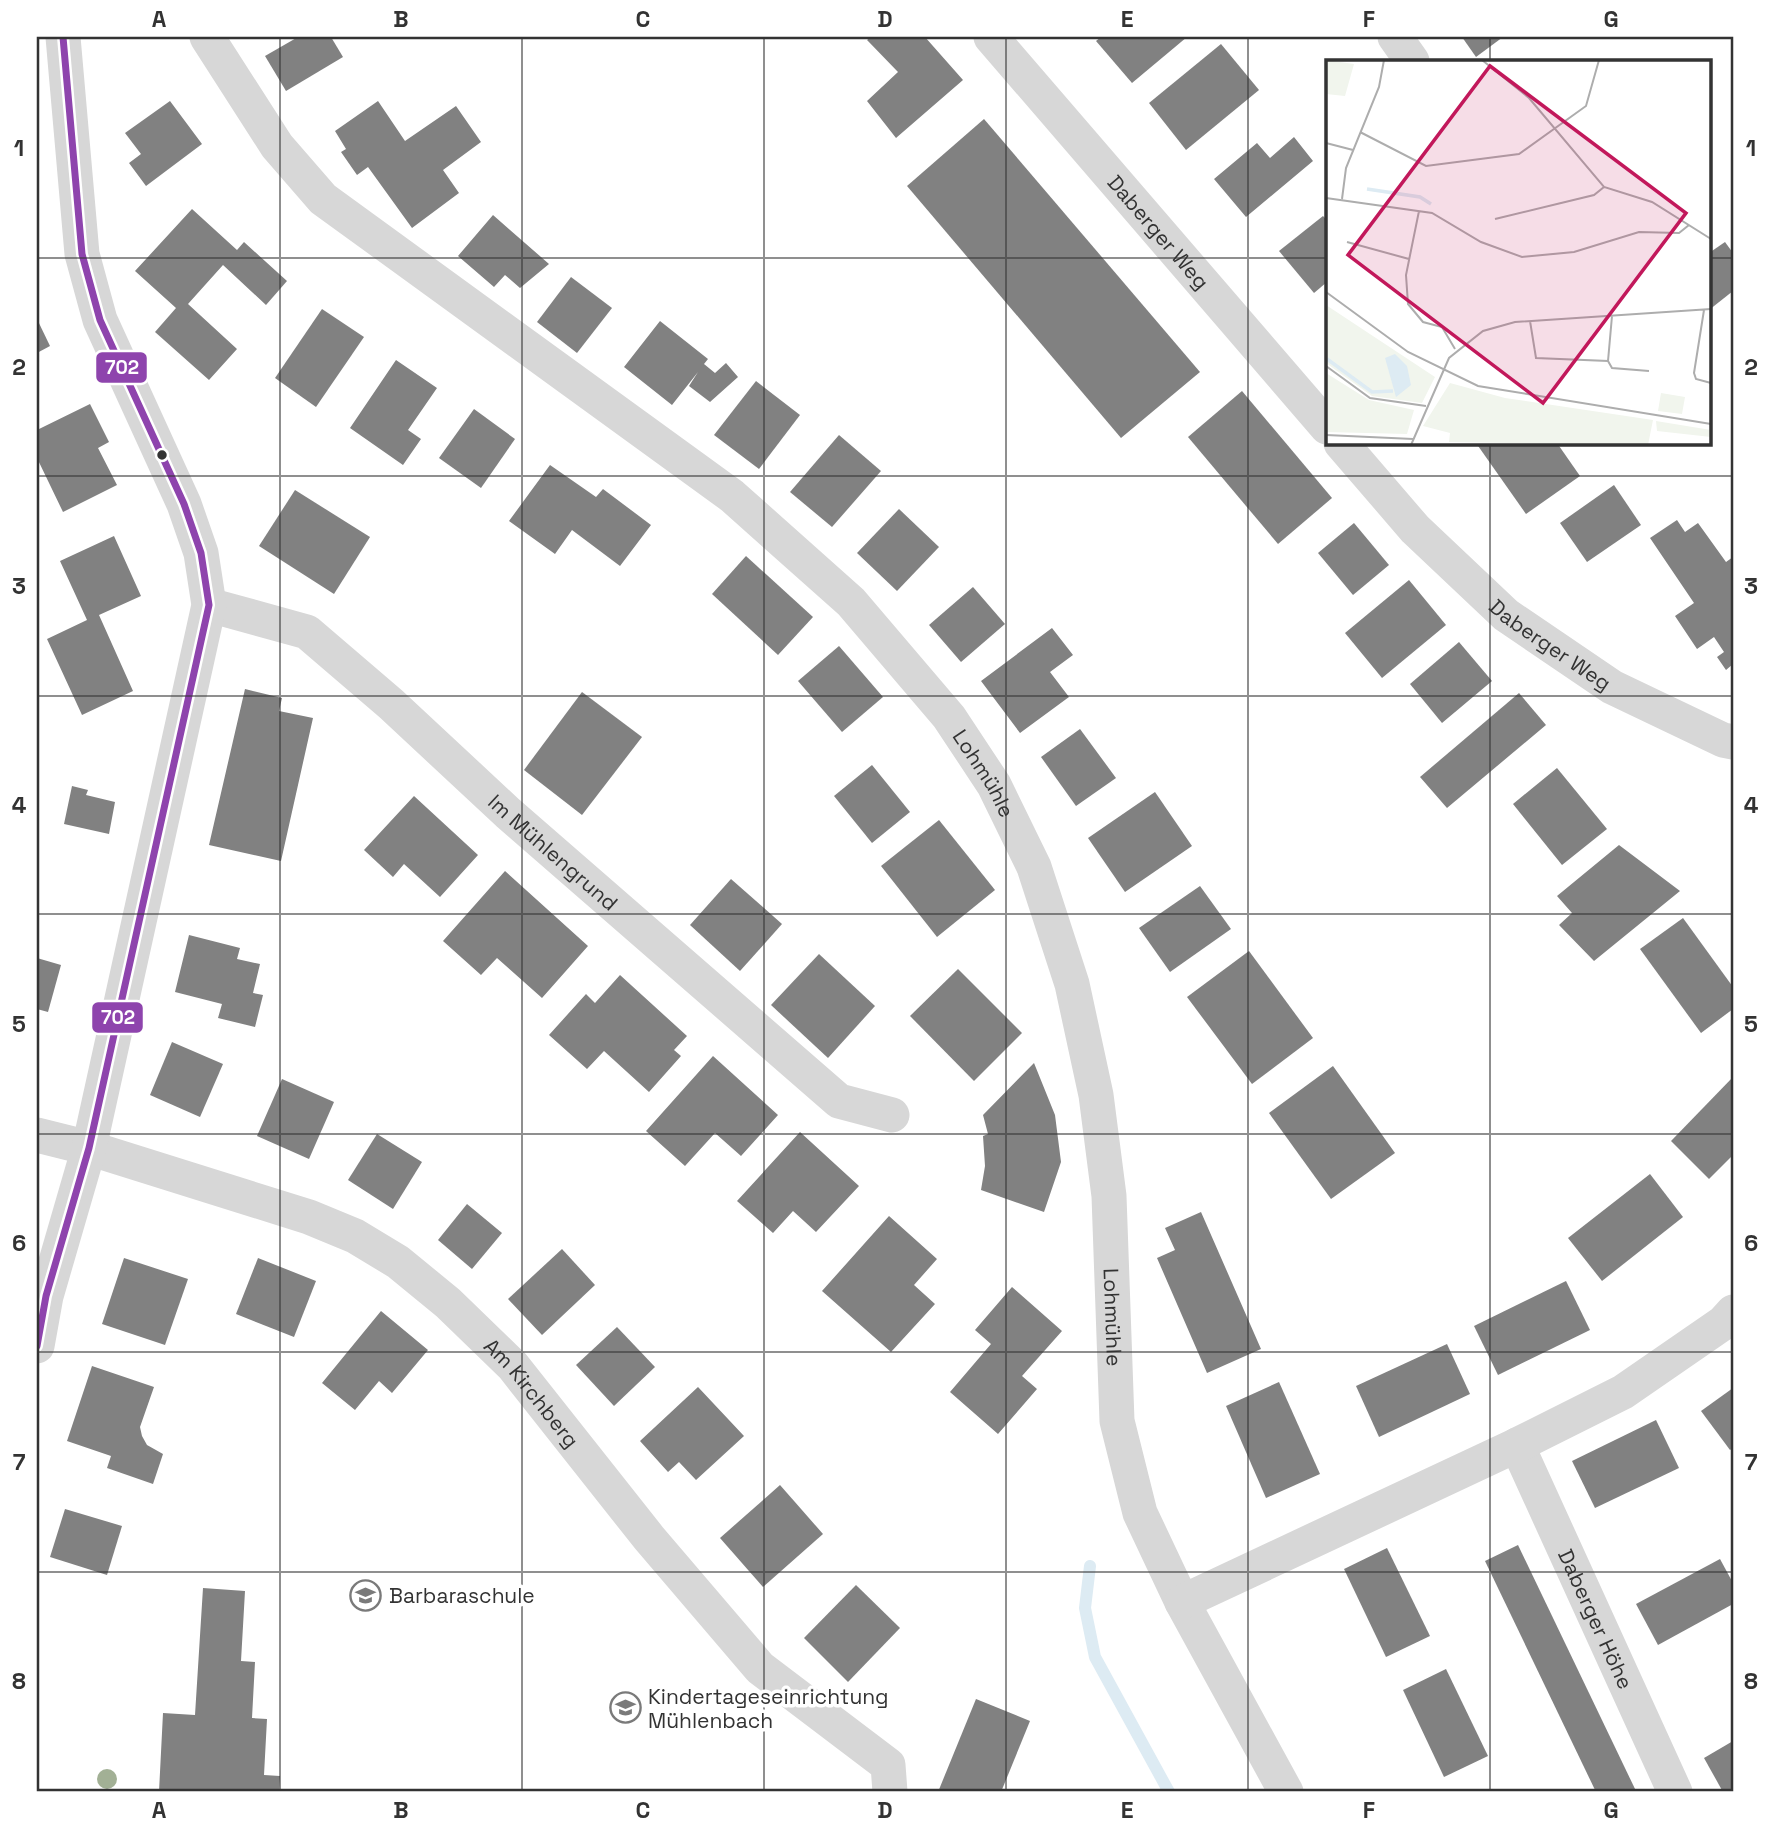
<svg xmlns="http://www.w3.org/2000/svg" width="1770" height="1829" font-family="'Space Grotesk',sans-serif">
<rect width="100%" height="100%" fill="#fff"/>
<g fill="none" stroke-linecap="round" stroke-linejoin="round">
<path stroke="#ddebf3" stroke-width="12" d="M1090 1566 1085 1608 1095 1657 1169 1792"/>
</g>
<g fill="#818181">
<path d="M298 37H331L343 57 286 91 265 56Z"/>
<path d="M871 37H925L963 80 896 138 867 101 898 72 867 40Z"/>
<path d="M1101 37H1187L1132 83 1096 41Z"/>
<path d="M1462 37H1503L1476 57Z"/>
<path d="M1221 44 1259 90 1186 150 1149 103Z"/>
<path d="M170 101 202 144 146 186 129 163 141 154 125 133Z"/>
<path d="M378 101 405 141 456 106 481 142 443 170 459 193 412 228 368 167 357 175 341 152 346 149 335 131Z"/>
<path d="M984 119 1200 372 1121 438 907 186Z"/>
<path d="M1294 137 1313 161 1246 217 1214 179 1257 143 1270 158Z"/>
<path d="M192 209 237 250 244 242 287 281 266 305 223 265 188 304 237 349 209 380 155 332 176 308 135 271Z"/>
<path d="M493 215 549 264 520 288 505 275 494 287 458 256Z"/>
<path d="M1323 216 1327 220V282L1314 293 1279 251Z"/>
<path d="M1725 242 1733 253V291L1709 310V253Z"/>
<path d="M571 277 612 308 577 353 537 322Z"/>
<path d="M322 309 364 337 316 407 275 378Z"/>
<path d="M37 319 50 346 37 353Z"/>
<path d="M660 321 708 359 704 364 715 373 726 363 738 377 710 402 689 386 698 372 672 405 624 367Z"/>
<path d="M396 360 437 388 408 430 421 439 403 465 350 428Z"/>
<path d="M756 381 800 415 759 469 714 435Z"/>
<path d="M1242 391 1332 498 1278 544 1188 437Z"/>
<path d="M90 404 109 442 98 448 117 485 63 512 37 458V430Z"/>
<path d="M474 409 515 439 481 488 439 458Z"/>
<path d="M839 435 881 471 832 527 790 492Z"/>
<path d="M1476 443H1557L1580 476 1526 514Z"/>
<path d="M550 465 596 497 603 489 651 525 620 566 572 530 555 554 509 521Z"/>
<path d="M1614 485 1641 525 1587 562 1560 523Z"/>
<path d="M295 490 370 537 334 594 259 546Z"/>
<path d="M899 509 939 547 897 591 857 553Z"/>
<path d="M1677 520 1685 532 1698 523 1726 562 1733 557V664L1726 670 1717 657 1724 652 1714 637 1697 649 1675 616 1694 603 1650 538Z"/>
<path d="M1354 523 1389 565 1353 595 1318 553Z"/>
<path d="M114 536 141 596 99 615 133 691 82 715 47 639 87 620 60 561Z"/>
<path d="M746 556 813 617 778 655 712 594Z"/>
<path d="M1409 580 1446 625 1382 678 1345 633Z"/>
<path d="M973 587 1005 624 961 662 929 625Z"/>
<path d="M1052 628 1073 655 1050 672 1069 697 1020 733 981 681Z"/>
<path d="M1459 642 1492 681 1442 723 1410 684Z"/>
<path d="M839 646 883 697 842 732 798 681Z"/>
<path d="M245 689 282 698 279 711 313 718 281 861 209 845Z"/>
<path d="M582 692 642 737 582 815 524 770Z"/>
<path d="M1519 693 1546 725 1447 808 1420 777Z"/>
<path d="M1080 729 1116 778 1076 806 1041 757Z"/>
<path d="M872 765 910 812 872 843 834 796Z"/>
<path d="M1557 768 1607 829 1562 865 1513 804Z"/>
<path d="M72 786 88 790 86 795 115 802 109 834 64 824Z"/>
<path d="M1155 792 1192 846 1125 892 1088 838Z"/>
<path d="M414 796 478 855 440 897 404 864 393 877 364 850Z"/>
<path d="M939 820 995 890 937 937 881 866Z"/>
<path d="M1619 845 1680 891 1594 961 1559 925 1572 913 1557 896Z"/>
<path d="M505 871 588 946 542 998 497 958 481 975 443 941Z"/>
<path d="M731 879 782 924 740 971 690 925Z"/>
<path d="M1200 886 1231 929 1170 972 1139 928Z"/>
<path d="M1683 918 1733 987V1009L1701 1033 1640 949Z"/>
<path d="M189 935 240 948 237 959 260 964 253 993 263 995 255 1027 218 1018 222 1004 175 992Z"/>
<path d="M1249 951 1313 1038 1252 1084 1187 997Z"/>
<path d="M819 954 875 1006 828 1058 771 1005Z"/>
<path d="M37 958 61 965 48 1012 37 1009Z"/>
<path d="M958 969 1022 1033 974 1081 910 1016Z"/>
<path d="M620 975 687 1036 674 1050 681 1056 649 1092 604 1051 587 1069 549 1035 586 994 595 1003Z"/>
<path d="M172 1042 223 1064 200 1117 150 1095Z"/>
<path d="M713 1056 778 1115 741 1156 715 1133 685 1166 646 1131Z"/>
<path d="M1034 1063 1055 1115 1061 1162 1044 1212 981 1190 985 1166 983 1136 988 1134 983 1115Z"/>
<path d="M1333 1066 1395 1153 1331 1199 1269 1113Z"/>
<path d="M1733 1077V1155L1709 1179 1671 1141Z"/>
<path d="M282 1079 334 1102 309 1159 257 1136Z"/>
<path d="M800 1132 859 1186 816 1232 793 1211 773 1233 737 1201Z"/>
<path d="M377 1134 422 1162 393 1209 348 1180Z"/>
<path d="M1650 1174 1683 1217 1602 1281 1568 1238Z"/>
<path d="M467 1204 502 1233 472 1269 438 1240Z"/>
<path d="M1201 1212 1261 1349 1207 1373 1157 1258 1175 1250 1165 1228Z"/>
<path d="M889 1216 937 1259 914 1285 935 1304 891 1352 822 1291Z"/>
<path d="M562 1249 595 1285 542 1335 508 1299Z"/>
<path d="M124 1258 188 1279 165 1345 102 1324Z"/>
<path d="M258 1258 316 1281 294 1337 236 1314Z"/>
<path d="M1566 1281 1590 1330 1498 1375 1474 1326Z"/>
<path d="M1012 1287 1062 1331 1022 1376 1037 1389 998 1434 950 1392 991 1344 975 1330Z"/>
<path d="M381 1311 428 1350 392 1393 379 1381 355 1410 322 1383Z"/>
<path d="M617 1327 655 1367 614 1406 576 1365Z"/>
<path d="M1447 1344 1470 1394 1379 1437 1356 1386Z"/>
<path d="M92 1366 154 1387 140 1427 142 1436 147 1445 163 1454 153 1484 107 1468 111 1456 67 1441Z"/>
<path d="M1279 1382 1320 1474 1266 1498 1226 1406Z"/>
<path d="M698 1387 744 1436 696 1480 679 1462 668 1472 640 1441Z"/>
<path d="M1733 1388V1448L1730 1450 1701 1411Z"/>
<path d="M1656 1420 1679 1468 1595 1508 1572 1461Z"/>
<path d="M780 1485 823 1534 763 1587 720 1538Z"/>
<path d="M65 1509 122 1526 107 1575 50 1557Z"/>
<path d="M1518 1545 1636 1791 1596 1792 1485 1561Z"/>
<path d="M1387 1548 1430 1636 1386 1657 1344 1569Z"/>
<path d="M1720 1559 1733 1583V1604L1658 1645 1636 1604Z"/>
<path d="M856 1585 900 1628 848 1682 804 1638Z"/>
<path d="M203 1588 245 1591 241 1661 255 1662 252 1718 267 1719 264 1775 280 1776 279 1792H159L163 1713 195 1715Z"/>
<path d="M1446 1669 1488 1756 1444 1777 1403 1690Z"/>
<path d="M976 1699 1030 1721 1008 1775 1001 1792H938Z"/>
<path d="M1733 1741V1792H1723L1704 1758Z"/>
</g>
<g fill="none" stroke-linecap="round" stroke-linejoin="round">
<g stroke="#d7d7d7" stroke-width="35">
<path id="s1" d="M207 37 277 146 323 199 732 496 851 602 949 717 994 785 1034 867 1072 984 1096 1095 1109 1196 1117 1421 1140 1513 1182 1602 1286 1792"/>
<path id="s2" d="M991 37 1327 427"/>
<path d="M1395 37 1412 61"/>
<path id="s3" d="M1341 443 1415 529 1506 615 1612 687 1723 740 1733 742"/>
<path id="s4" d="M209 605 307 632 391 704 508 813 839 1101 892 1115"/>
<path id="s5" d="M37 1135 89 1148 309 1217 355 1236 398 1262 448 1303 513 1366 649 1538 760 1668 888 1765 890 1792"/>
<path d="M37 1346 46 1296 89 1148 209 605 201 553 184 504 100 320 82 254 63 37"/>
<path id="s6" d="M1517 1445 1675 1792"/>
<path d="M1182 1602 1517 1445 1623 1392 1723 1323 1733 1312"/>
</g>
<defs>
<path id="bus-1" d="M37 1346 46 1296 89 1148 209 605 201 553 184 504 100 320 82 254 63 37"/>
</defs>
<use href="#bus-1" stroke="#fff" stroke-width="12"/>
<use href="#bus-1" stroke="#8e44ad" stroke-width="7"/>
</g>
<circle fill="#a2b095" cx="107" cy="1779" r="10"/>
<path fill="none" stroke="#333" stroke-width="2" stroke-opacity="0.55" d="M280 37V1792M522 37V1792M764 37V1792M1006 37V1792M1248 37V1792M1490 37V61M37 258H1327M1709 258H1733M1490 443V1792M37 476H1733M37 696H1733M37 914H1733M37 1134H1733M37 1352H1733M37 1572H1733"/>
<defs>
<symbol id="school-ring" viewBox="-11 -11 22 22"><circle r="9.5" fill="#fff" stroke="#7a7a7a" stroke-width="1.5"/><path d="M0-5L7-2L0 1L-7-2ZM-4 1L0 2.5L4 1V4Q0 6-4 4Z" fill="#7a7a7a"/></symbol>
</defs>
<g fill-rule="evenodd">
<use href="#school-ring" x="348" y="1578" width="35" height="35"/>
<use href="#school-ring" x="608" y="1690" width="35" height="35"/>
</g>
<circle fill="#333" stroke="#fff" stroke-width="2.5" cx="162" cy="455" r="6"/>
<g text-anchor="middle" dominant-baseline="central" stroke-width="7" stroke-linejoin="round" paint-order="stroke">
<g font-size="21" fill="#333" stroke="#fff">
<text stroke="none"><textPath href="#s2" startOffset="257">Daberger Weg</textPath></text>
<text stroke="none"><textPath href="#s3" startOffset="292">Daberger Weg</textPath></text>
<text stroke="none"><textPath href="#s1" startOffset="1082">Lohmühle</textPath></text>
<text stroke="none"><textPath href="#s4" startOffset="432">Im Mühlengrund</textPath></text>
<text stroke="none"><textPath href="#s1" startOffset="1648">Lohmühle</textPath></text>
<text stroke="none"><textPath href="#s5" startOffset="572">Am Kirchberg</textPath></text>
<text stroke="none"><textPath href="#s6" startOffset="191">Daberger Höhe</textPath></text>
</g>
<g font-size="21" fill="#333" stroke="#fff" text-anchor="start">
<text x="389" y="1595">Barbaraschule</text>
<text x="648" y="1696">Kindertageseinrichtung<tspan x="648" dy="24">Mühlenbach</tspan></text>
</g>
</g>
<g transform="translate(1326 60)">
<rect width="385" height="385" fill="#fff"/>
<path d="M0 0 28 4 19 36 0 34ZM0 245 109 317 96 343 46 336 0 303ZM0 313 43 340 88 350 81 374 0 372ZM124 323 179 338 327 360 322 385 123 382 124 373 97 366ZM335 333 359 337 356 354 332 351ZM330 361 385 370V377L331 371Z" fill="#f1f5ed"/>
<path d="M69 294 81 306 85 325 70 337 59 298Z" fill="#ddebf3"/>
<path fill="none" stroke="#ddebf3" stroke-width="3.5" d="M41 129 94 137 105 144M1 299 46 332 67 331"/>
<path fill="none" stroke="#adadad" stroke-width="2" d="M156 0 203 38 278 127 326 142 385 179M34 72 100 106 193 94 260 46 273 0M0 83 27 90M0 138 106 153 155 182 196 197 248 192 313 172 353 173 363 165M16 139 20 108 53 27 58 0M93 151 80 215 82 244 97 262 116 267 129 289M169 159 268 135 278 127M21 182 83 199M0 232 82 292 152 326 385 364M378 250 368 313 370 319 385 323M204 261 210 298 282 301 286 308 323 311M282 301 286 256M0 306 44 338 100 346M0 375 87 379M85 385 123 298 157 271 189 262 385 249"/>
<path fill="#c2185b" fill-opacity="0.15" stroke="#c2185b" stroke-width="3.5" d="M164 6 360 153 217 343 22 195Z"/>
<rect width="385" height="385" fill="none" stroke="#333" stroke-width="3.5"/>
</g>
<g stroke="#fff" stroke-width="2.5">
<rect x="95" y="351" width="53" height="33" rx="7" fill="#8e44ad"/>
<rect x="91" y="1001" width="53" height="33" rx="7" fill="#8e44ad"/>
</g>
<g font-size="19" text-anchor="middle" font-weight="bold" fill="#fff">
<text x="122" y="374">702</text>
<text x="118" y="1024">702</text>
</g>
<rect width="1770" height="1829" fill="none" stroke="#ffffff" stroke-width="77"/>
<rect x="38" y="38" width="1694" height="1752" fill="none" stroke="#333" stroke-width="2.5"/>
<g font-size="23" text-anchor="middle" font-weight="bold" fill="#333">
<text x="159" y="27">A</text>
<text x="401" y="27">B</text>
<text x="643" y="27">C</text>
<text x="885" y="27">D</text>
<text x="1127" y="27">E</text>
<text x="1369" y="27">F</text>
<text x="1611" y="27">G</text>
<text x="19" y="156">1</text>
<text x="1751" y="156">1</text>
<text x="19" y="375">2</text>
<text x="1751" y="375">2</text>
<text x="19" y="594">3</text>
<text x="1751" y="594">3</text>
<text x="19" y="813">4</text>
<text x="1751" y="813">4</text>
<text x="19" y="1032">5</text>
<text x="1751" y="1032">5</text>
<text x="19" y="1251">6</text>
<text x="1751" y="1251">6</text>
<text x="19" y="1470">7</text>
<text x="1751" y="1470">7</text>
<text x="19" y="1689">8</text>
<text x="1751" y="1689">8</text>
<text x="159" y="1818">A</text>
<text x="401" y="1818">B</text>
<text x="643" y="1818">C</text>
<text x="885" y="1818">D</text>
<text x="1127" y="1818">E</text>
<text x="1369" y="1818">F</text>
<text x="1611" y="1818">G</text>
</g>
</svg>
